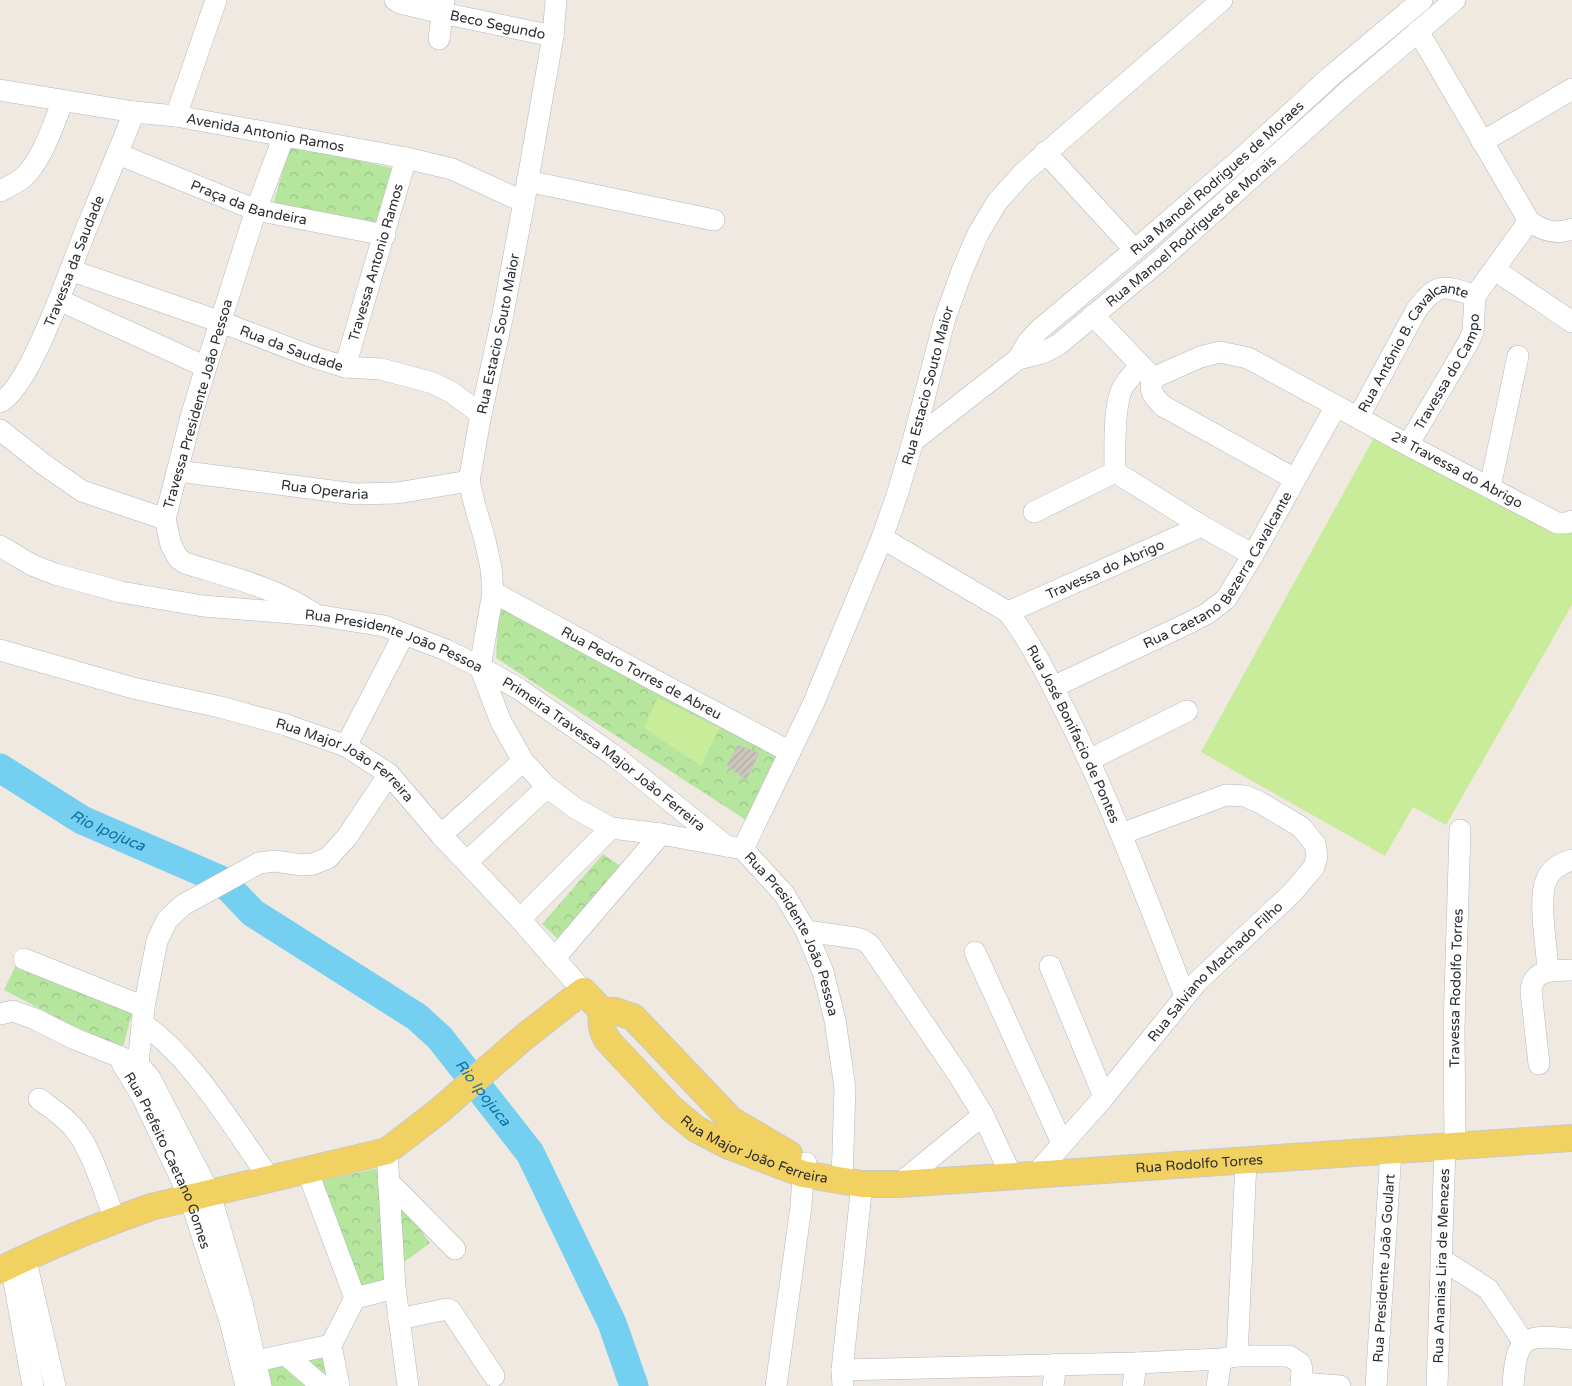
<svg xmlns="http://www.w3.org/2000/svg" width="1572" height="1386" font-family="'Varela Round',sans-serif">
<defs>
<pattern id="park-crowns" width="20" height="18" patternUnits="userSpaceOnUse" patternTransform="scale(1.25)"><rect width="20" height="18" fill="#b6e59e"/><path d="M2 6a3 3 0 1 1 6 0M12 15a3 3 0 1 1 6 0" fill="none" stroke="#9dc588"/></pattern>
<pattern id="building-hatch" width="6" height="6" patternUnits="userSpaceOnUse" patternTransform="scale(1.25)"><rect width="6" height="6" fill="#cbc7bf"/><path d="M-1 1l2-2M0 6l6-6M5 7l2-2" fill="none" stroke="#afaba4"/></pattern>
</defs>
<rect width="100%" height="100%" fill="#efe9e1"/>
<g fill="url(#park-crowns)">
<path d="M290 145 392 168 377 225 273 205Z"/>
<path d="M499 607 781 755 746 820 496 658Z"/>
<path d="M603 854 620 866 560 941 542 924Z"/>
<path d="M16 965 134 1006 123 1047 73 1026 4 990Z"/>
<path d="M380 1168 387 1281 357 1286 318 1181Z"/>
<path d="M393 1192 430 1243 400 1265Z"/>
<path d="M326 1353 334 1386H264L260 1368Z"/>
</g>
<g fill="#c9ec9a">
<path d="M1376 434 1572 533V605L1446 825 1413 807 1385 856 1201 752Z"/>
<path d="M657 698 720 728 701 766 644 728Z"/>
</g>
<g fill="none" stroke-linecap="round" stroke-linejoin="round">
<g stroke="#75cff0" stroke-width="29">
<path id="s1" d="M0 768 82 820 221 880"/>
<path id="s2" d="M228 887 253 913 417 1017 440 1038 530 1153 612 1323 634 1386"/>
</g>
</g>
<path fill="url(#building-hatch)" stroke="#cbc5ba" d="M738 745 759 753 746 780 727 765Z"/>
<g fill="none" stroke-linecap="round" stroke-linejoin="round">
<defs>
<g id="minor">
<path id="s3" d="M395 0 400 3 442 13 553 36"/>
<path d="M1418 31 1529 221C1543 231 1556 235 1572 229"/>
<path d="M439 39 444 0"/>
<path id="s4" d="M0 90 134 112 176 116 406 158 452 169 524 202"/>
<path d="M176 116 216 0"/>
<path d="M284 136 256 210 206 367 191 417 165 519 171 545 178 558 185 563C229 577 275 587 313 613"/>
<path d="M1482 142 1572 89"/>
<path d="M1045 152 1135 250"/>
<path id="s5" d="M118 154 256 210 385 235"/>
<path d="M527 181 714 220"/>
<path d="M0 191C8 187 17 183 24 177 42 160 53 125 63 101"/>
<path id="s6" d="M70 270 221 322 310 356 345 367 381 369 433 383 451 392 481 414"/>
<path d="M1495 270 1572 322"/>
<path d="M1475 296 1529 221"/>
<path d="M59 300 206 367"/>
<path d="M1093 315 1151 376"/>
<path id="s7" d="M1018 359 1028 342 1039 330 1143 243 1243 157 1331 76 1422 0"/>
<path d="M1140 365C1135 372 1128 379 1123 387 1113 405 1115 451 1115 472L1202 526 1253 555"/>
<path id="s8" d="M345 367 406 158"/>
<path d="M1153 378 1200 357 1220 352 1248 358 1408 445 1557 523H1567L1572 521"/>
<path d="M1153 378C1148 391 1154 397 1163 406L1295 479"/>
<path id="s9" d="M0 402C31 388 74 257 89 222 104 185 120 149 134 112"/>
<path id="s10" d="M1358 418 1417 309C1438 282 1444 285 1475 296"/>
<path d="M0 430 46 466 82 491 165 519"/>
<path id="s11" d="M913 441 1018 359 1042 353 1058 345 1158 262 1347 92 1455 0"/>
<path id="s12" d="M1408 445 1468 343 1473 332 1475 296"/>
<path id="s13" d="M178 471 355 494 397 493 469 481"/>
<path d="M1490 487 1518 356"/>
<path d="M1034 512 1115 472"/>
<path id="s14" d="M882 538 1008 612C1032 644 1050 681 1068 717 1113 807 1148 902 1185 996"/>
<path id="s15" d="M0 546 32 565 55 574 121 592 203 606 316 615 384 626 446 650 480 667 519 689 612 754 726 846"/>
<path id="s16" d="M493 592 656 681 790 752"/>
<path id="s17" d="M1008 612 1202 526"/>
<path id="s18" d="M0 650 133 688 220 707 286 725 346 746 389 774 441 835 520 919 583 991"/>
<path id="s19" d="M480 667 501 722 523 761 547 787 575 808 611 828 661 834 743 849 784 894 806 931 823 972 835 1020 845 1088 842 1181"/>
<path id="s20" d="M480 667 493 592 491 568 485 540 475 506 469 481 481 414 503 314 524 202 553 36 556 0"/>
<path id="s21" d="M1053 687 1191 622 1208 613 1226 599 1253 555 1336 406"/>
<path d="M346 746 404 634"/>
<path d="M1089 760 1187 711"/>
<path d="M441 835 523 761"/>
<path id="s22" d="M743 849 814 702 882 538 898 492 913 441 945 318 962 271 978 234 997 202 1023 173 1222 0"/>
<path d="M467 862 547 787"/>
<path d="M520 919 611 828"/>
<path d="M806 931 856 938 863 940 870 945 960 1077 983 1115 1012 1177"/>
<path d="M975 952 1062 1143"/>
<path d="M24 959 144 1007"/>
<path d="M554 959 661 834"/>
<path d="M1050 966 1104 1097"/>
<path d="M1548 971C1547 948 1538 901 1546 881 1550 869 1561 863 1572 860"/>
<path d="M0 1014 13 1011 35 1019 75 1039 138 1064 150 1078 210 1194 242 1303 261 1386"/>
<path d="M142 1023C196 1061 232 1127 271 1180"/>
<path id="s23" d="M122 1063 143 1098 190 1198 230 1321 246 1386"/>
<path d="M1539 1064 1531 991C1533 968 1553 971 1572 970"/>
<path d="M130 1074 138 1064 144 1007 157 941 167 920 183 905 259 863 275 861 302 865 313 864 328 858 347 837 389 774"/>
<path d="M39 1099C51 1108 62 1115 72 1126 90 1144 105 1194 115 1220"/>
<path id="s24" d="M1455 1146 1454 1028 1460 830"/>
<path d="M387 1151 395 1288 408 1386"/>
<path d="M307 1170 355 1298"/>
<path id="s25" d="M1035 1175 1104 1097 1197 982 1292 893 1314 867 1317 856 1315 844 1301 827 1259 802 1245 796 1226 795 1121 834"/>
<path d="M388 1181 455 1249"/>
<path d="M899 1184 983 1115"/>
<path d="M25 1257 55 1386"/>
<path d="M1441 1259 1488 1289 1524 1343"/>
<path d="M11 1265 33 1386"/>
<path d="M399 1319 447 1309 451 1311 494 1376"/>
<path d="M331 1345 355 1298 395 1288"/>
<path d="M331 1345 339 1386"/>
<path d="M286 1355 322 1386"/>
<path d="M1237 1356 1246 1161"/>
<path d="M244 1366 256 1361 331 1345"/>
<path d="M842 1370 1136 1363 1221 1359 1237 1356H1289L1300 1363 1302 1369 1301 1386"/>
<path d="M1301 1383 1340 1386"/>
<path d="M776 1386 801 1207 803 1174 806 1163"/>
<path d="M843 1386 842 1370 862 1184"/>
<path d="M1053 1386 1056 1364"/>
<path d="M1133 1386 1136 1363"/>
<path d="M1217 1386 1221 1359"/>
<path id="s26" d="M1376 1386 1391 1151"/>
<path id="s27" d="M1437 1386 1445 1147"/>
<path d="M1513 1386C1516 1336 1524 1334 1572 1339"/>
</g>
<g id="major">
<path id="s28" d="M602 1011C601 1023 601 1031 608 1041L672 1109 696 1129 729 1146 803 1174 862 1184H899L1572 1138"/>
<path d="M0 1270C49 1246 100 1225 151 1207L387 1151 439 1111 523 1038 583 991 602 1011H615L633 1017 731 1120 789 1154"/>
</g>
</defs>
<use href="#minor" stroke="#b4b7c1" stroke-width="22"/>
<use href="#major" stroke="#c9c9c9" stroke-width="28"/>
<use href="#minor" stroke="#fff" stroke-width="21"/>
<use href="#major" stroke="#f2d163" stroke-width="26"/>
</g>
<g text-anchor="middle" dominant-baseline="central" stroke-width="4" stroke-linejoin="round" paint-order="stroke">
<g font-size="14" fill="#2e2e2e" stroke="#fff">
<text stroke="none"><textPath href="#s3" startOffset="106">Beco Segundo</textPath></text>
<text stroke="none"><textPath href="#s4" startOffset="269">Avenida Antonio Ramos</textPath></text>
<text stroke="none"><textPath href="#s7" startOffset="270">Rua Manoel Rodrigues de Moraes</textPath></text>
<text stroke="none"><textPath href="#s5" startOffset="140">Praça da Bandeira</textPath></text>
<text stroke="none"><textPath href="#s11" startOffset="351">Rua Manoel Rodrigues de Morais</textPath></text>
<text stroke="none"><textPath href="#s9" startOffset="161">Travessa da Saudade</textPath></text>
<text stroke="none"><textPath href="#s8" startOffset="109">Travessa Antonio Ramos</textPath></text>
<text stroke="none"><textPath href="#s20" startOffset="340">Rua Estacio Souto Maior</textPath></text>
<text stroke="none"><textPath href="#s6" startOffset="235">Rua da Saudade</textPath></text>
<text stroke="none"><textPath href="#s10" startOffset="96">Rua Antônio B. Cavalcante</textPath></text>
<text stroke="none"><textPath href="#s12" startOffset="84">Travessa do Campo</textPath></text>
<text stroke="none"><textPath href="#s22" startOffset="500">Rua Estacio Souto Maior</textPath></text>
<text transform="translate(198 404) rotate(-74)">Travessa Presidente João Pessoa</text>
<text transform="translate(1457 470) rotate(28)">2ª Travessa do Abrigo</text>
<text stroke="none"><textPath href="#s13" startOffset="148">Rua Operaria</textPath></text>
<text stroke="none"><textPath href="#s21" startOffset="209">Rua Caetano Bezerra Cavalcante</textPath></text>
<text stroke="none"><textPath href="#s17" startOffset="106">Travessa do Abrigo</textPath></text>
<text stroke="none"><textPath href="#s15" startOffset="409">Rua Presidente João Pessoa</textPath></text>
<text stroke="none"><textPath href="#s16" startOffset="169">Rua Pedro Torres de Abreu</textPath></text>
<text stroke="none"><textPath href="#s14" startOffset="285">Rua José Bonifacio de Pontes</textPath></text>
<text stroke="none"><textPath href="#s15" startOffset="652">Primeira Travessa Major João Ferreira</textPath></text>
<text stroke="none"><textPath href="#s18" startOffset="365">Rua Major João Ferreira</textPath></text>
<text stroke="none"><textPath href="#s19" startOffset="449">Rua Presidente João Pessoa</textPath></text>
<text stroke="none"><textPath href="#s25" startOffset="272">Rua Salviano Machado Filho</textPath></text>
<text stroke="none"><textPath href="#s24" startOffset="158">Travessa Rodolfo Torres</textPath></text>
<text stroke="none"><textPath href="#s28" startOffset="218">Rua Major João Ferreira</textPath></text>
<text stroke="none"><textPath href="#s23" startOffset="108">Rua Prefeito Caetano Gomes</textPath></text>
<text stroke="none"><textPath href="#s28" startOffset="670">Rua Rodolfo Torres</textPath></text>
<text stroke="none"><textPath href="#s27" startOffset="120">Rua Ananias Lira de Menezes</textPath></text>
<text stroke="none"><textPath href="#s26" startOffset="118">Rua Presidente João Goulart</textPath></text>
</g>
<g font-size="15" font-style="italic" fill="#0d6fa3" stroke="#fff">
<text stroke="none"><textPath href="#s1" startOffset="125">Rio Ipojuca</textPath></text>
<text stroke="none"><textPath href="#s2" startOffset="331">Rio Ipojuca</textPath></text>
</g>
</g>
</svg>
